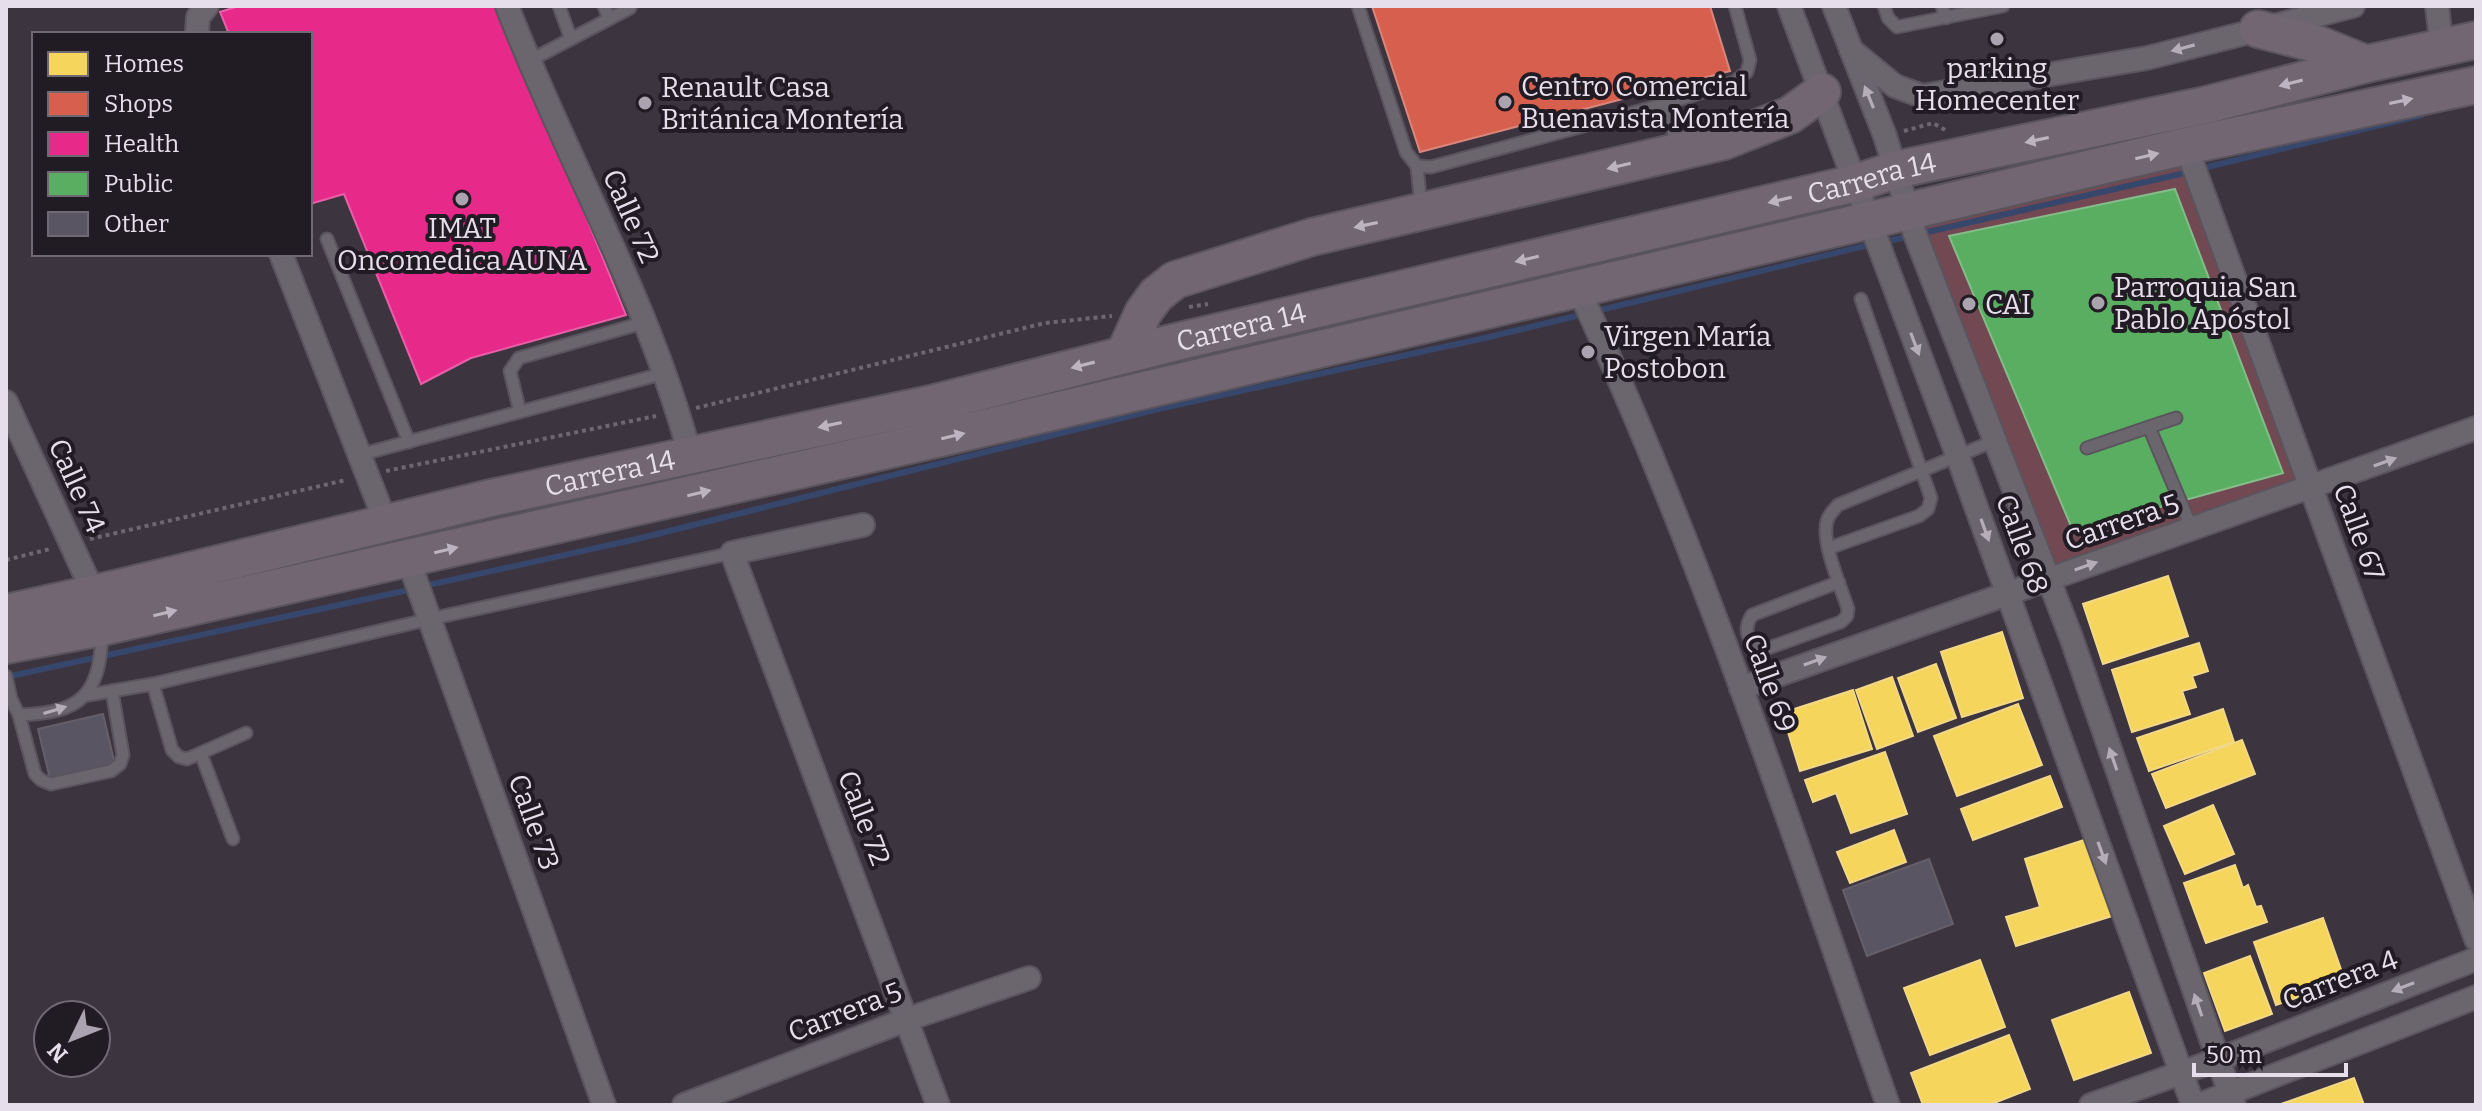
<svg xmlns="http://www.w3.org/2000/svg" width="2482" height="1111" font-family="Bitter,serif">
<rect width="100%" height="100%" fill="#3c353f"/>
<path fill="#724952" d="M2186 146 2311 489 2048 579 1907 212Z"/>
<g fill="#f6d55c" stroke="#f2d887" stroke-width="2">
<path d="M2168 576 2188 636 2103 664 2083 604Z"/>
<path d="M2002 632 2023 698 1962 717 1941 652Z"/>
<path d="M2199 643 2208 671 2192 676 2196 687 2182 691 2190 714 2132 732 2112 670Z"/>
<path d="M1936 664 1956 718 1918 732 1898 678Z"/>
<path d="M1892 677 1913 736 1877 749 1856 690Z"/>
<path d="M1853 690 1872 749 1800 771 1782 713Z"/>
<path d="M2018 704 2042 765 1957 796 1934 736Z"/>
<path d="M2223 709 2234 742 2149 771 2137 738Z"/>
<path d="M2242 740 2255 774 2166 808 2152 774Z"/>
<path d="M1885 752 1907 814 1851 833 1836 793 1813 802 1805 780Z"/>
<path d="M2050 776 2062 807 1973 840 1961 809Z"/>
<path d="M2213 805 2234 854 2185 874 2164 826Z"/>
<path d="M1894 830 1906 862 1850 883 1837 852Z"/>
<path d="M2087 839 2112 916 2016 946 2006 917 2040 907 2025 859Z"/>
<path d="M2235 865 2243 888 2248 885 2256 907 2261 906 2267 922 2206 943 2184 883Z"/>
<path d="M2323 918 2345 981 2276 1005 2254 942Z"/>
<path d="M2250 956 2272 1014 2225 1031 2204 973Z"/>
<path d="M1980 960 2005 1027 1930 1055 1904 988Z"/>
<path d="M2129 992 2151 1053 2074 1080 2052 1020Z"/>
<path d="M2009 1035 2030 1089 1989 1105H1923L1911 1073Z"/>
<path d="M2354 1078 2364 1105H2282L2281 1104Z"/>
</g>
<path fill="#d6604d" stroke="#db867c" stroke-width="2" d="M1372 6H1710L1730 71 1420 152Z"/>
<path fill="#e7298a" stroke="#e75fa7" stroke-width="2" d="M239 6H500L626 315 471 358 421 384 344 194 310 204V34H229L220 12Z"/>
<path fill="#5aae61" stroke="#84bc8a" stroke-width="2" d="M2175 189 2283 473 2073 531 1949 236Z"/>
<g fill="none" stroke-linecap="round" stroke-linejoin="round">
<g stroke="#37466b" stroke-width="6">
<path d="M2199 169 2422 115"/>
<path d="M1884 242 2189 172"/>
<path d="M424 586 637 539 1158 409 1485 338 1873 244"/>
<path d="M6 677 413 589"/>
</g>
</g>
<g fill="#5a5562" stroke="#645f69" stroke-width="2">
<path d="M103 714 115 765 50 779 38 729Z"/>
<path d="M1929 859 1953 924 1867 956 1843 890Z"/>
</g>
<g fill="none" stroke-linecap="round" stroke-linejoin="round">
<defs>
<g id="service">
<path d="M559 6 571 39"/>
<path d="M604 6 609 19"/>
<path d="M1358 6 1406 152 1417 166 1431 167 1665 104 1734 82 1747 72 1750 60 1735 6"/>
<path d="M1884 6 1888 18 1897 27 2003 6"/>
<path d="M1942 6 1946 18"/>
<path d="M529 61 630 8"/>
<path d="M1665 104 1678 147"/>
<path d="M1417 166 1421 206"/>
<path d="M327 239 409 442"/>
<path d="M520 412 510 371 519 358 646 322"/>
<path d="M2149 427 2176 418"/>
<path d="M2087 448 2149 427 2192 529"/>
<path d="M359 455 665 373"/>
<path d="M1829 548 1919 516 1928 509 1931 498 1861 299"/>
<path d="M1839 582 1752 615C1742 631 1748 642 1763 650L1841 622 1847 616 1848 609C1841 587 1821 543 1827 521 1829 514 1834 510 1838 505L1994 441"/>
<path d="M6 676 11 699 19 715C82 713 100 695 102 632"/>
<path d="M153 684 172 750 179 757 187 759 246 733"/>
<path d="M88 695 153 684 430 619 732 553"/>
<path d="M19 715 35 774 41 780 51 784 111 771 120 764 123 755 112 691"/>
<path d="M201 754 233 839"/>
</g>
<g id="minor">
<path d="M507 6C565 157 648 298 690 455"/>
<path d="M1789 6 1958 457 2193 1105"/>
<path d="M1834 6 1885 136 1915 234 2071 637 2234 1105"/>
<path d="M2437 6 2442 48"/>
<path d="M197 34 198 17 207 6"/>
<path d="M1851 50 1895 86 1922 96 2147 58 2353 6"/>
<path d="M2186 146 2476 939"/>
<path d="M281 254 386 523"/>
<path d="M1578 288C1701 552 1792 831 1888 1105"/>
<path d="M6 402 94 594"/>
<path d="M863 525 732 553 938 1105"/>
<path d="M408 559 604 1105"/>
<path d="M1741 688 2476 428"/>
<path d="M684 1105 908 1019 1029 978"/>
<path d="M2091 1105 2217 1060 2476 959"/>
<path d="M2199 1105 2476 997"/>
</g>
<g id="primary">
<path d="M2258 29 2317 44 2366 64"/>
<path d="M1124 355 1143 313 1156 295 1175 280 1312 237 1724 141 1790 115 1822 92"/>
<path id="s1" d="M6 613 119 588 491 498 935 403 1176 342 1856 183 1895 170 2206 105 2366 64 2476 40"/>
<path d="M6 645 102 627 945 437 2186 146 2476 85"/>
</g>
</defs>
<use href="#service" stroke="#5a545d" stroke-width="15"/>
<use href="#minor" stroke="#5a545d" stroke-width="26"/>
<use href="#primary" stroke="#5a545d" stroke-width="40"/>
<g stroke="#6c686f" stroke-width="4" stroke-dasharray="4 4" stroke-linecap="butt">
<path d="M1904 131 1933 123 1947 131"/>
<path d="M1189 307 1208 304"/>
<path d="M696 408 1045 323 1112 316"/>
<path d="M386 471 656 416"/>
<path d="M90 539 346 480"/>
<path d="M6 560 50 549"/>
</g>
<use href="#service" stroke="#6b656e" stroke-width="11"/>
<use href="#minor" stroke="#6b656e" stroke-width="22"/>
<use href="#primary" stroke="#736673" stroke-width="36"/>
</g>
<defs><path id="oneway-solid" d="M-6-.8H1V-3.2L6.5 0L1 3.2V.8H-6Z" transform="scale(2)"/></defs>
<g fill="#b5aeb9">
<use href="#oneway-solid" transform="translate(2183 48) rotate(165)"/>
<use href="#oneway-solid" transform="translate(1869 97) rotate(-112)"/>
<use href="#oneway-solid" transform="translate(1915 344) rotate(69)"/>
<use href="#oneway-solid" transform="translate(2385 462) rotate(-20)"/>
<use href="#oneway-solid" transform="translate(1985 530) rotate(70)"/>
<use href="#oneway-solid" transform="translate(2086 566) rotate(-19)"/>
<use href="#oneway-solid" transform="translate(1815 661) rotate(-20)"/>
<use href="#oneway-solid" transform="translate(55 710) rotate(-17)"/>
<use href="#oneway-solid" transform="translate(2113 759) rotate(-109)"/>
<use href="#oneway-solid" transform="translate(2102 853) rotate(70)"/>
<use href="#oneway-solid" transform="translate(2403 987) rotate(159)"/>
<use href="#oneway-solid" transform="translate(2198 1005) rotate(-109)"/>
</g>
<g fill="#beb4c1">
<use href="#oneway-solid" transform="translate(2291 83) rotate(166)"/>
<use href="#oneway-solid" transform="translate(2401 101) rotate(-12)"/>
<use href="#oneway-solid" transform="translate(2037 140) rotate(168)"/>
<use href="#oneway-solid" transform="translate(2147 156) rotate(-13)"/>
<use href="#oneway-solid" transform="translate(1619 166) rotate(167)"/>
<use href="#oneway-solid" transform="translate(1780 200) rotate(167)"/>
<use href="#oneway-solid" transform="translate(1366 225) rotate(168)"/>
<use href="#oneway-solid" transform="translate(1527 259) rotate(167)"/>
<use href="#oneway-solid" transform="translate(1083 365) rotate(166)"/>
<use href="#oneway-solid" transform="translate(830 425) rotate(168)"/>
<use href="#oneway-solid" transform="translate(953 436) rotate(-13)"/>
<use href="#oneway-solid" transform="translate(699 493) rotate(-13)"/>
<use href="#oneway-solid" transform="translate(446 550) rotate(-13)"/>
<use href="#oneway-solid" transform="translate(165 613) rotate(-13)"/>
</g>
<g fill="#aba3af" stroke="#211b24" stroke-width="3">
<circle cx="1997" cy="39" r="8"/>
<circle cx="1505" cy="102" r="8"/>
<circle cx="645" cy="103" r="8"/>
<circle cx="462" cy="199" r="8"/>
<circle cx="2098" cy="303" r="8"/>
<circle cx="1969" cy="304" r="8"/>
<circle cx="1588" cy="352" r="8"/>
</g>
<g text-anchor="middle" dominant-baseline="central" stroke-width="8" stroke-linejoin="round" paint-order="stroke">
<g font-size="28" fill="#e7deeb" stroke="#211b24" text-anchor="start">
<text x="1997" y="68" text-anchor="middle">parking<tspan x="1997" dy="32">Homecenter</tspan></text>
<text x="1521" y="86">Centro Comercial<tspan x="1521" dy="32">Buenavista Montería</tspan></text>
<text x="661" y="87">Renault Casa<tspan x="661" dy="32">Británica Montería</tspan></text>
<text x="462" y="228" text-anchor="middle">IMAT<tspan x="462" dy="32">Oncomedica AUNA</tspan></text>
<text x="2114" y="287">Parroquia San<tspan x="2114" dy="32">Pablo Apóstol</tspan></text>
<text x="1985" y="304">CAI</text>
<text x="1604" y="336">Virgen María<tspan x="1604" dy="32">Postobon</tspan></text>
</g>
<g font-size="28" fill="#e7deeb" stroke="#211b24">
<text stroke="none"><textPath href="#s1" startOffset="1916">Carrera 14</textPath></text>
<text transform="translate(631 216) rotate(66)">Calle 72</text>
<text stroke="none"><textPath href="#s1" startOffset="1268">Carrera 14</textPath></text>
<text stroke="none"><textPath href="#s1" startOffset="620">Carrera 14</textPath></text>
<text transform="translate(77 486) rotate(66)">Calle 74</text>
<text transform="translate(2122 522) rotate(-19)">Carrera 5</text>
<text transform="translate(2359 532) rotate(70)">Calle 67</text>
<text transform="translate(2022 544) rotate(70)">Calle 68</text>
<text transform="translate(1770 683) rotate(70)">Calle 69</text>
<text transform="translate(864 818) rotate(69)">Calle 72</text>
<text transform="translate(534 822) rotate(70)">Calle 73</text>
<text transform="translate(2340 980) rotate(-21)">Carrera 4</text>
<text transform="translate(845 1012) rotate(-21)">Carrera 5</text>
</g>
</g>
<rect width="2482" height="1111" fill="none" stroke="#e7deeb" stroke-width="16"/>
<rect x="32" y="32" width="280" height="224" fill="#211b24" stroke="#706974" stroke-width="2"/>
<rect x="48" y="52" width="40" height="24" fill="#f6d55c" stroke="#706974" stroke-width="2"/>
<text x="104" y="72" font-size="24" fill="#e7deeb">Homes</text>
<rect x="48" y="92" width="40" height="24" fill="#d6604d" stroke="#706974" stroke-width="2"/>
<text x="104" y="112" font-size="24" fill="#e7deeb">Shops</text>
<rect x="48" y="132" width="40" height="24" fill="#e7298a" stroke="#706974" stroke-width="2"/>
<text x="104" y="152" font-size="24" fill="#e7deeb">Health</text>
<rect x="48" y="172" width="40" height="24" fill="#5aae61" stroke="#706974" stroke-width="2"/>
<text x="104" y="192" font-size="24" fill="#e7deeb">Public</text>
<rect x="48" y="212" width="40" height="24" fill="#5a5562" stroke="#706974" stroke-width="2"/>
<text x="104" y="232" font-size="24" fill="#e7deeb">Other</text>
<g transform="translate(72 1039) rotate(227)"><circle r="38" fill="#211b24" stroke="#706974" stroke-width="2"/>
<path d="M0-6L14 30L0 20L-14 30Z" fill="#aba3af"/>
<text y="-12" font-size="22" font-weight="bold" text-anchor="middle" fill="#e7deeb">N</text>
</g>
<path d="M2194 1063v12h152v-12" fill="none" stroke="#e7deeb" stroke-width="4"/>
<text x="2206" y="1063" font-size="24" fill="#e7deeb" stroke="#211b24" stroke-width="6" paint-order="stroke">50 m</text>
</svg>
